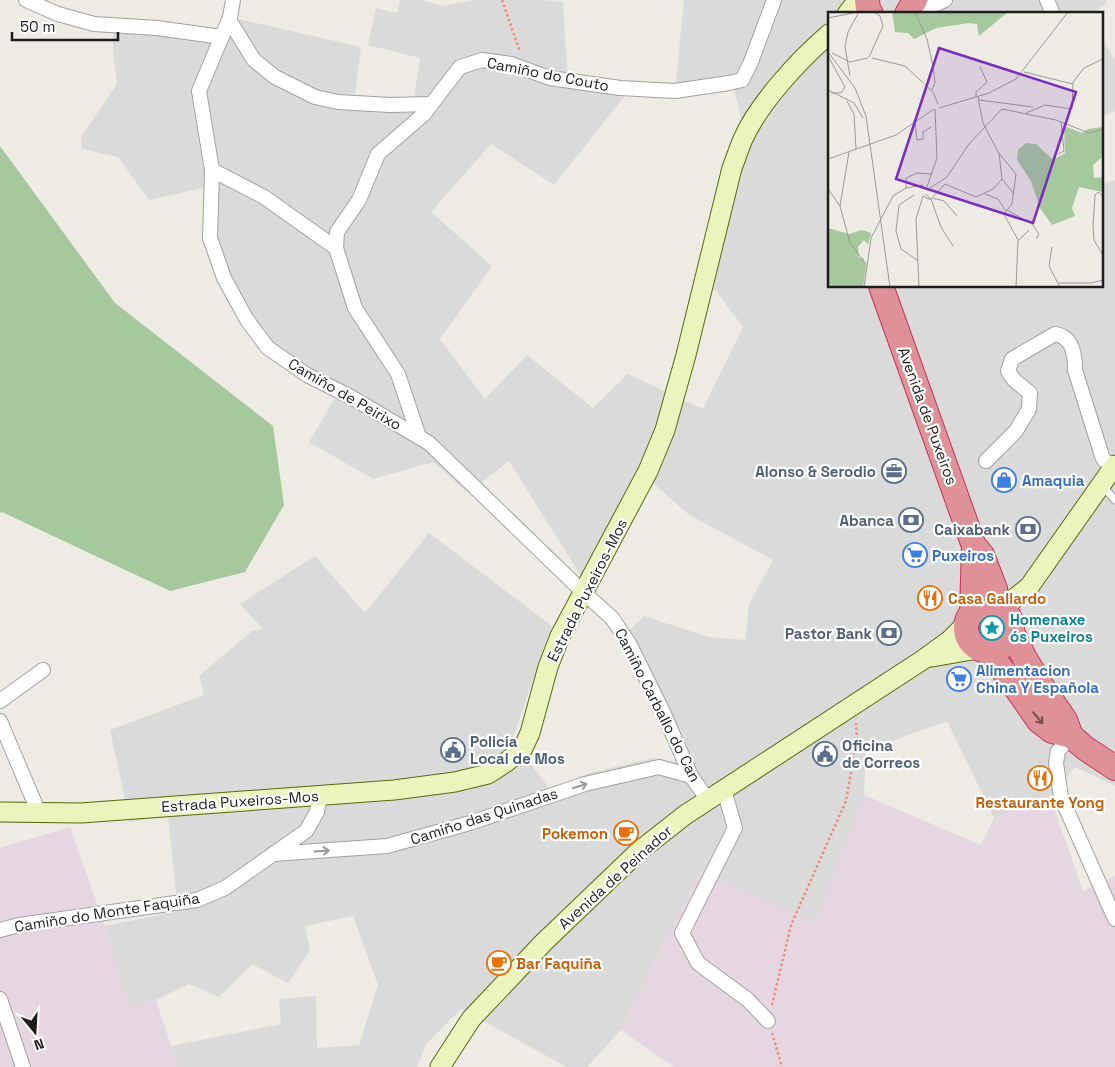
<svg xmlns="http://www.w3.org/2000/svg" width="1115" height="1067" font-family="'Space Grotesk',sans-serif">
<rect width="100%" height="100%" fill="#edebe4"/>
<g fill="#dbdada">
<path d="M400 0H421L442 6 475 0H543L563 2 568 80 631 88 554 185 491 144 431 212 492 266 440 339 485 399 527 355 593 408 628 374 703 409 743 327 713 287 748 143 734 90 696 88 675 91 684 0H1106L1107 3 1090 14H829V286H1101V184L1115 180V786L1075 767 1050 797 994 818 947 721 866 751 864 795 815 923 700 871 621 1030 587 1067H567L461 1009 426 1044 417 1067H178L171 1046 281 1024 279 999 316 996 317 1048 359 1045 378 985 353 916 305 926 310 950 288 983 252 964 219 997 189 984 156 1000 130 1009 105 926 178 911 168 816 130 822 110 730 204 695 199 676 252 631 263 629 240 604 315 556 365 613 429 533 552 626 512 740 550 789 586 774 652 758 678 762 618 642 644 616 708 637 745 640 749 604 773 560 688 514 637 469 581 576 509 461 468 493 433 462 373 479 309 442 339 391 268 348 210 238 211 186 149 200 118 157 82 149 81 137 117 84 113 51V26L222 36 230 17 361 47 354 103 413 104 420 58 368 45 376 8 397 13Z"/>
<path d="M1103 40 1115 61V111L1101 117V41Z"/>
</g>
<g fill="#e6d6e1">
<path d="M864 795 981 845 994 818 1050 797 1083 891 1115 876V1067H674L621 1030 700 871 815 922Z"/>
<path d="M70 827 105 926 130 1008 156 1000 178 1067H0V848Z"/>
</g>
<path fill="#a5c99c" d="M0 146 115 303 273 426 284 505 245 572 170 591 2 512 0 513Z"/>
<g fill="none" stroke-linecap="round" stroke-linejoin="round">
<defs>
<path id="lane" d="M1100 488 1107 491 1115 500"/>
<g id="street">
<path d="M26 0 58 14 94 24 157 28 222 37"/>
<path d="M233 0 230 17 199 91 212 170 210 238 224 278 247 320 268 348 307 375 349 396 429 443 583 592 612 618 630 645 664 714 691 776 708 800"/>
<path d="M1047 0 1053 14"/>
<path d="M915 14 945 0"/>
<path d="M229 20 254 60 275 77 315 97 338 102 390 105 431 104"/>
<path d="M212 170 264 197 336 248"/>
<path d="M419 437 398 374 355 308 336 248 337 232 359 200 378 154 424 114 460 67 482 60 511 64 550 78 620 88 675 91 729 83 742 80 751 62 774 0"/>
<path d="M986 461 1016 431 1029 409 1030 393 1014 380 1008 371 1012 359 1055 334C1073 337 1075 355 1075 370L1102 456 1104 460 1114 466"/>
<path d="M0 701 43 670"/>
<path d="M0 721 39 813"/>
<path d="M1071 736 1058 751 1056 763 1061 797 1115 919"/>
<path d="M724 790 735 828 682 933 698 963 748 1000 768 1021"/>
<path d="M273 854 387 846 470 823 585 784 659 767 691 776"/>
<path d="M0 930 19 925 197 900 225 888 306 831 317 812 320 795"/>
<path d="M0 999 23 1067"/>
</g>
<g id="secondary">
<path d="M847 14 858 0"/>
<path d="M1002 608 1029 587 1115 465"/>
<path d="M932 657 978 649"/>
<path d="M0 812 81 813 394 790 455 782 488 774 505 763 522 750 530 733 548 667 560 636 648 471 665 430 686 355 732 168C736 158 739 148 743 139 759 103 799 60 829 34"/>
<path d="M440 1067 471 1019 543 943 638 852 685 815 924 659 950 640 966 624"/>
</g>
<g id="highway">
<path d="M867 0 868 9 871 14"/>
<path d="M907 14 915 0"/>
<path d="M881 286 974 546 972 613"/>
<path d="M977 549 982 555 995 589V606"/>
<circle cx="989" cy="628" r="23"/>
<path d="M1012 632 1024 657 1041 685 1065 720 1071 736"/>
<path d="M987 652 1007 675 1039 721 1052 731 1071 736 1085 748 1115 768"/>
</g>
</defs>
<use href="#lane" stroke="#a1a1a1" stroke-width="9"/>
<use href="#street" stroke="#a1a1a1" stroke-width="16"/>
<use href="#secondary" stroke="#576a0e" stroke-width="21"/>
<use href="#highway" stroke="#c93358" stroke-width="26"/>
<g stroke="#ed8d75" stroke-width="2.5" stroke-dasharray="2.5 2.5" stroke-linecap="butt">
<path d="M502 0 519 49V52"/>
<path d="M772 1005 791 925 846 801 857 737 856 723"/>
<path d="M772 1033 782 1067"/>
</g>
<use href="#lane" stroke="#fff" stroke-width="7"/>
<use href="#street" stroke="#fff" stroke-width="14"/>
<use href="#secondary" stroke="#ebf4bc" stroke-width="19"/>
<use href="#highway" stroke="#de9298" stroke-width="24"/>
</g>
<defs><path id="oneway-shaft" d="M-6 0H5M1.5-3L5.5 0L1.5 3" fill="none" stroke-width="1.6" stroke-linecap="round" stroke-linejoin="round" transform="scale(1.25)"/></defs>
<use stroke="#745254" href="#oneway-shaft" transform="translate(1038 718) rotate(50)"/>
<g stroke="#999">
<use href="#oneway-shaft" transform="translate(580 786) rotate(-18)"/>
<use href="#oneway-shaft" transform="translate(322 851) rotate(-4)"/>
</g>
<defs>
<symbol id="office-ring" viewBox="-11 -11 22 22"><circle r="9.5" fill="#fff" stroke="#5c6f8a" stroke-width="1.5"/><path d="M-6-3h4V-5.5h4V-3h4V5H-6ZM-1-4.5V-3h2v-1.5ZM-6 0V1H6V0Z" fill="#5c6f8a"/></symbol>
<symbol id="shop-ring" viewBox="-11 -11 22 22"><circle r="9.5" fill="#fff" stroke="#3f7fe0" stroke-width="1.5"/><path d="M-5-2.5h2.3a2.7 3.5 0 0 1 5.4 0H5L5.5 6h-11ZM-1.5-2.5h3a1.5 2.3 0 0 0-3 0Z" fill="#3f7fe0"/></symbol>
<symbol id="bank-ring" viewBox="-11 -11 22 22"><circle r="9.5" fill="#fff" stroke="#5c6f8a" stroke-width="1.5"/><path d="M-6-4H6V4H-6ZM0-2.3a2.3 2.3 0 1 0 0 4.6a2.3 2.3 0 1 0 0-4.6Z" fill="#5c6f8a"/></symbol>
<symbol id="supermarket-ring" viewBox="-11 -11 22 22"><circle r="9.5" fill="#fff" stroke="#3f7fe0" stroke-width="1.5"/><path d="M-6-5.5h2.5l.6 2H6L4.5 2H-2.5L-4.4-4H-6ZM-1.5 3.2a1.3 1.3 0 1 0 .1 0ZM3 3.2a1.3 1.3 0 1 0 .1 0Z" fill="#3f7fe0"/></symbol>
<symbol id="restaurant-ring" viewBox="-11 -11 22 22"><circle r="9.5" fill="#fff" stroke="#e8710a" stroke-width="1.5"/><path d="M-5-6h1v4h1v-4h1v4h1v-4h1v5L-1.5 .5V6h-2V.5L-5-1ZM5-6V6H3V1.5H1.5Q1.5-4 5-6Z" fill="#e8710a"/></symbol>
<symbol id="sight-ring" viewBox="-11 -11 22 22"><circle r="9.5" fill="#fff" stroke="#0f9aa8" stroke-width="1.5"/><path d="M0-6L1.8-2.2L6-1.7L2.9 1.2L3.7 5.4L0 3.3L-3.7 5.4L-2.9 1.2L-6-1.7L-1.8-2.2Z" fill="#0f9aa8"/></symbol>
<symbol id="civic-ring" viewBox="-11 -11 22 22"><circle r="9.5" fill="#fff" stroke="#5c6f8a" stroke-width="1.5"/><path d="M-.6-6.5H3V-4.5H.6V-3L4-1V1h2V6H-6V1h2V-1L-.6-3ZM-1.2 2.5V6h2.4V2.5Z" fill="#5c6f8a"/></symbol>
<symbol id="cafe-ring" viewBox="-11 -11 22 22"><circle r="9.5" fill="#fff" stroke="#e8710a" stroke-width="1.5"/><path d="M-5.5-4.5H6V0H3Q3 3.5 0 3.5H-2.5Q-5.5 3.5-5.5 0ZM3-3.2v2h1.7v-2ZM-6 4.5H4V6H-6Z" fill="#e8710a"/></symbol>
</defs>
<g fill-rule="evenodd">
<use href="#office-ring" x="880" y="457" width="28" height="28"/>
<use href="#shop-ring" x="990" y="466" width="28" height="28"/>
<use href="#bank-ring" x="897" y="506" width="28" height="28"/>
<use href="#bank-ring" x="1014" y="515" width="28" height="28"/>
<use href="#supermarket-ring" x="901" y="541" width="28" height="28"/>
<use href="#restaurant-ring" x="916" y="584" width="28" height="28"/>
<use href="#sight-ring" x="978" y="614" width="28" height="28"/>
<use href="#bank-ring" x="875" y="619" width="28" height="28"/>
<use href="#supermarket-ring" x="945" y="665" width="28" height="28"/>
<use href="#civic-ring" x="439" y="736" width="28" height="28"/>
<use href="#civic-ring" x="811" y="740" width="28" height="28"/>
<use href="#restaurant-ring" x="1026" y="764" width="28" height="28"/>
<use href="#cafe-ring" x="612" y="819" width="28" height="28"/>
<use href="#cafe-ring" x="485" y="949" width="28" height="28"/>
</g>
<g text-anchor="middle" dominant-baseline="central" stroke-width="4.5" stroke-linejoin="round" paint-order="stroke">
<g font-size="15" fill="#1d1d1d" stroke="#fff">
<text transform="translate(548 74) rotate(11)">Camiño do Couto</text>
<text transform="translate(345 394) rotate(30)">Camiño de Peirixo</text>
<text transform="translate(928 416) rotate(70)">Avenida de Puxeiros</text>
<text transform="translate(587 590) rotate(-63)">Estrada Puxeiros-Mos</text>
<text transform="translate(658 705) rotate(63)">Camiño Carballo do Can</text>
<text transform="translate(240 801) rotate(-4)">Estrada Puxeiros-Mos</text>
<text transform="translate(484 816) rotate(-18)">Camiño das Quinadas</text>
<text transform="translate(615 877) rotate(-42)">Avenida de Peinador</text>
<text transform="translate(107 912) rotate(-9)">Camiño do Monte Faquiña</text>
</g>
<g font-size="15" font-weight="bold" fill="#4e5e75" stroke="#fff" text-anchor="end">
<text x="876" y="471">Alonso &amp; Serodio</text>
<text x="894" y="520">Abanca</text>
<text x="1010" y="529">Caixabank</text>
<text x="872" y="633">Pastor Bank</text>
<text x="470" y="741" text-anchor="start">Policía<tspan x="470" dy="17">Local de Mos</tspan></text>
<text x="842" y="745" text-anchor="start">Oficina<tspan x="842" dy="17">de Correos</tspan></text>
</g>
<g font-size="15" font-weight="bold" fill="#366cbe" stroke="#fff" text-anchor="start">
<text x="1022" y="480">Amaquia</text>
<text x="932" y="555">Puxeiros</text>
<text x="976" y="670">Alimentacion<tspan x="976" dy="17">China Y Española</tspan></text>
</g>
<g font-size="15" font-weight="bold" fill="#c56008" stroke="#fff" text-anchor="start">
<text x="948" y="598">Casa Gallardo</text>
<text x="1040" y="802" text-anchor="middle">Restaurante Yong</text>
<text x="608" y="833" text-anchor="end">Pokemon</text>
<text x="516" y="963">Bar Faquiña</text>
</g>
<g font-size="15" font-weight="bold" fill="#0d838f" stroke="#fff" text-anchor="start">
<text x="1010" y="619">Homenaxe<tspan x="1010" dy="17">ós Puxeiros</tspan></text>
</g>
</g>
<g transform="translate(828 12)">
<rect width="275" height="275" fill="#edebe4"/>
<path d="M64 0H180L151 24 149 12 141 11 108 16 86 27 80 21 67 20ZM236 114 254 121 260 117 275 115V144L265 153 266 166 275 165V180L251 175 244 196 247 204 224 213 212 196 203 169 189 148 190 138 198 131 208 132 225 148 237 141ZM0 216 21 222 34 218 43 221 40 232 36 228 30 235 31 246H35L38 254 35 275H0Z" fill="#a5c99c"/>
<path fill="none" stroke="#9a9994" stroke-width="1" d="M87 0 99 27 105 54 107 71 104 78M0 6 25 1M0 40 27 76 38 104 62 275M4 41 22 50 40 46M0 44 17 75 13 81H3M41 45 55 14 52 4 46 0M44 46 77 54 105 80 110 92M196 60 245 72M22 64 17 35 20 20 31 0M0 78 26 91 35 106M148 85V80L159 70 152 55M150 85 155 111 170 140 188 162 184 192 176 202 190 228 188 275M151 88 205 95M19 89 26 102 28 137M111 96 161 81 188 67 240 0M198 101 217 93 244 97 245 70 256 56 275 47M87 110 89 128 95 127V120L103 115M230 142 236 139 233 110M0 147 68 123 106 97M174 167 186 182M99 175 109 146 107 97M78 176V166L89 161 104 162M0 177 12 194 22 231 39 253M99 178 119 165 141 132 174 97 228 108 261 121 275 117M157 182 170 187 178 199M86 183 71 193 68 219 73 237 89 248M275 184 270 180 267 183 265 213 266 228 275 243M105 186 116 189 129 204M12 194 21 140M179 198 204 212 211 222 208 227M190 229 201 218M125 234 113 215 103 187 117 172 148 185 165 177 174 167 171 141M224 235 221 254 232 275M231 271H263L275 268M36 275 43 226 65 184 78 176 95 173M91 275 88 207 95 184 100 187H103L97 182"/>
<path fill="#7b2cbf" fill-opacity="0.15" stroke="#7b2cbf" stroke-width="2.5" d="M111 36 248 80 205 211 68 167Z"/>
<rect width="275" height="275" fill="none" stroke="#1d1d1d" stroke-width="2.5"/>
</g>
<g transform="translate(35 1032) rotate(162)" stroke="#ffffff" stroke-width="4" paint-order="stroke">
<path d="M0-4L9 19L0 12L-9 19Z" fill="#1d1d1d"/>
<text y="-8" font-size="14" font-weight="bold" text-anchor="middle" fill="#1d1d1d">N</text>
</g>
<path d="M12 32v8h106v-8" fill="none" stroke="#1d1d1d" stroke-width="2.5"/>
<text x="20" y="32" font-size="15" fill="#1d1d1d" stroke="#ffffff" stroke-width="4" paint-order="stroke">50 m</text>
</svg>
